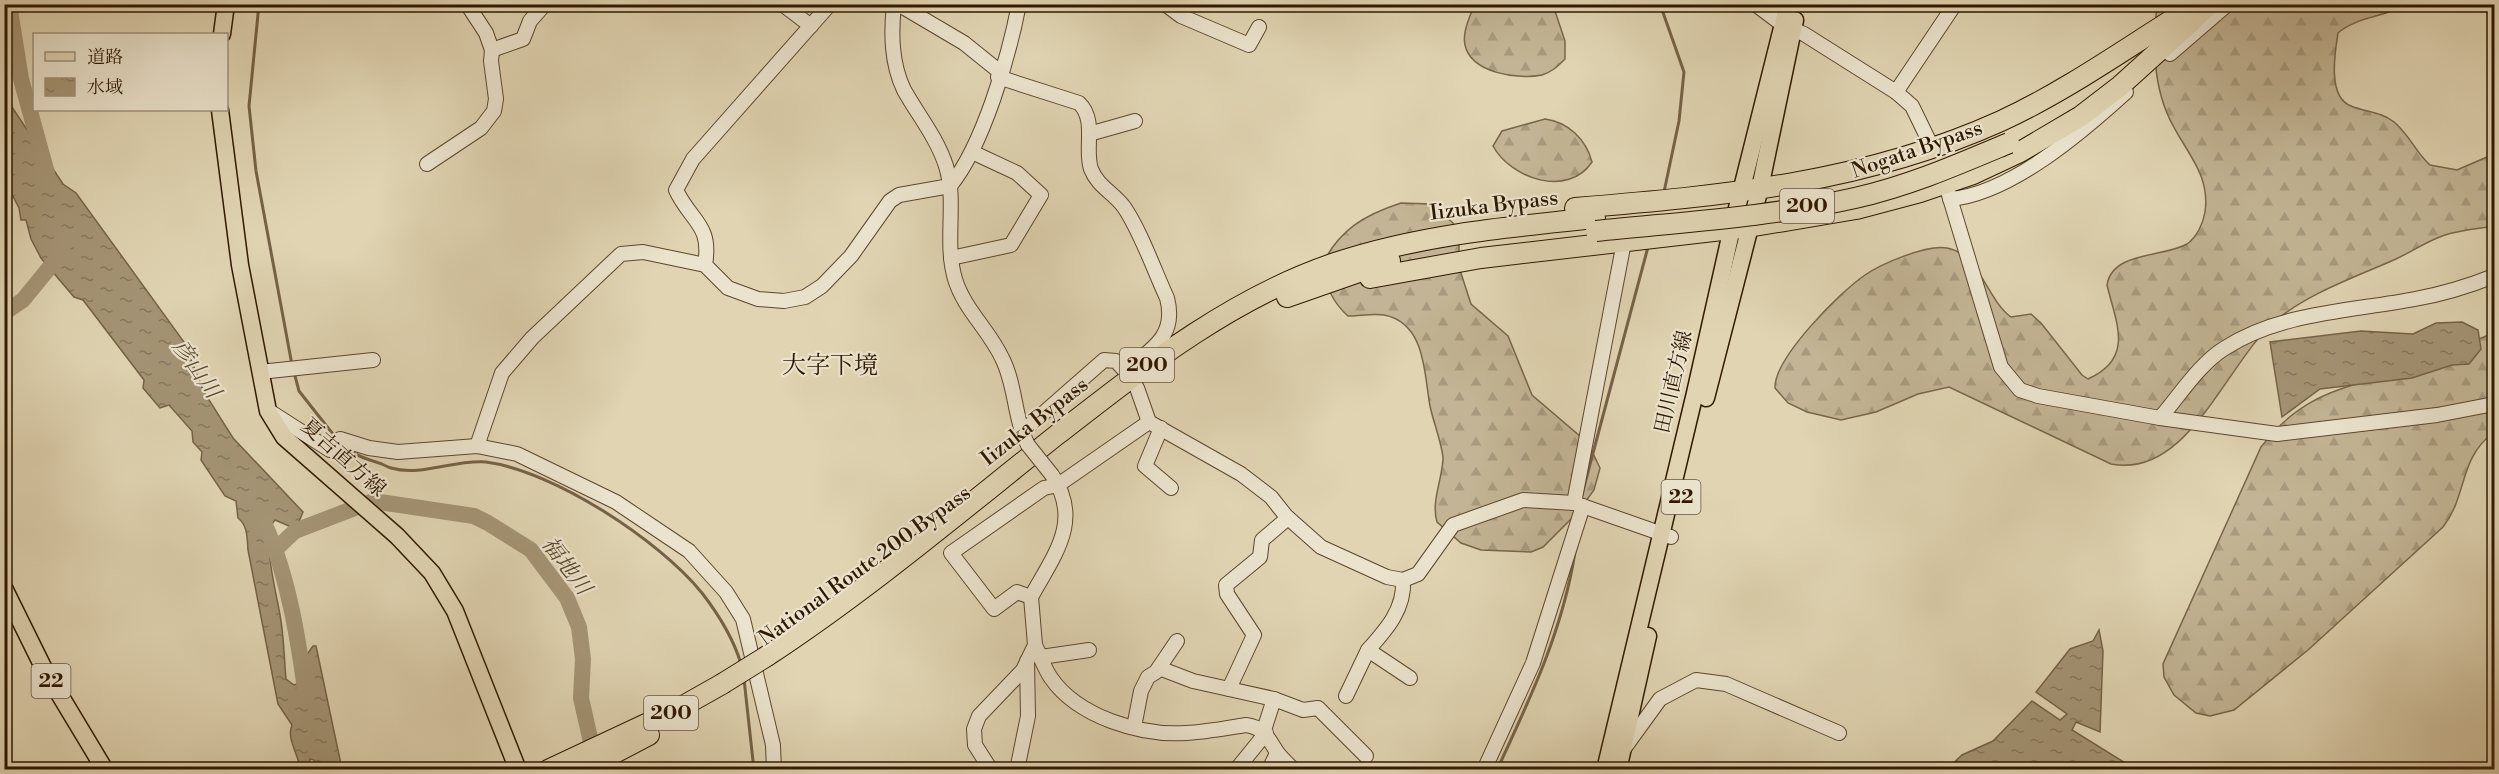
<svg xmlns="http://www.w3.org/2000/svg" width="2499" height="774" font-family="'Libre Bodoni','Noto Serif JP',serif">
<defs>
<pattern id="forest-firs" width="22" height="20" patternUnits="userSpaceOnUse" patternTransform="scale(1.5)"><rect width="22" height="20" fill="#c2b494"/><path d="M5 1l3.5 6h-7zM16 11l3.5 6h-7z" fill="#a79a7e"/></pattern>
<pattern id="water-ripples" width="26" height="14" patternUnits="userSpaceOnUse" patternTransform="scale(1.5)"><rect width="26" height="14" fill="#a49475"/><path d="M2 4q2-2 4 0t4 0M15 11q2-2 4 0t4 0" fill="none" stroke="#86785e"/></pattern>
</defs>
<rect width="100%" height="100%" fill="#e0d4b2"/>
<filter id="stains"><feTurbulence type="fractalNoise" baseFrequency=".00333" numOctaves="4"/><feColorMatrix values="0 0 0 0 .2 0 0 0 0 .09 0 0 0 0 .02 0 0 0 .5 -.17"/></filter>
<radialGradient id="worn" r=".72"><stop offset=".6" stop-color="#630" stop-opacity="0"/><stop offset="1" stop-color="#630" stop-opacity=".3"/></radialGradient>
<g fill="url(#forest-firs)" stroke="#78664a" stroke-width="1.5">
<path d="M1474 5H1553L1565 41V59C1558 66 1552 72 1542 75 1518 80 1471 73 1465 45 1462 32 1470 17 1474 5Z"/>
<path d="M2157 5H2405C2385 17 2356 17 2338 33 2335 52 2327 97 2351 106 2365 112 2382 112 2394 122 2409 134 2416 153 2430 165L2457 170 2494 154V226C2478 229 2461 230 2445 235 2427 241 2413 251 2396 259 2356 277 2308 293 2274 322 2226 364 2188 479 2111 464L1949 387 1918 394 1876 412 1841 420 1807 412 1788 403 1775 388C1774 358 1840 292 1865 275 1881 264 1927 244 1947 248 1980 254 1987 300 2011 317L2031 314 2041 323 2082 375 2088 379C2135 358 2116 323 2107 285 2112 251 2166 257 2187 244 2197 237 2203 224 2205 212 2211 171 2181 148 2167 113 2153 80 2153 39 2157 5Z"/>
<path d="M1545 119C1568 122 1586 139 1592 162 1568 198 1511 179 1493 146L1502 131Z"/>
<path d="M1401 203 1431 204 1453 223 1459 231V267L1471 304 1508 336 1532 395 1588 443 1600 468 1594 490 1577 513 1543 547 1531 552 1481 550 1461 543 1437 522C1431 502 1442 480 1443 459 1443 447 1433 421 1430 406 1424 374 1426 323 1384 315 1372 313 1360 316 1348 316 1332 302 1325 285 1322 265 1339 230 1364 215 1401 203Z"/>
<path d="M2494 333V432C2458 459 2468 495 2443 527L2308 650 2234 710 2210 716 2196 713 2174 695 2164 677 2163 664 2261 447C2305 390 2345 390 2408 367 2437 356 2466 344 2494 333Z"/>
</g>
<g fill="url(#water-ripples)" stroke="#756246" stroke-width="1.5">
<path d="M4 95 63 184 76 193 184 342 204 392 233 438 303 512 296 529 275 520C260 534 277 595 280 615 284 636 284 658 286 679L294 685 302 682 303 660 313 646H316L342 769H316L314 760 310 759 309 769H300C299 755 286 739 292 725L278 704 248 550C247 538 248 526 238 518L236 501 225 496 201 460 202 452 193 442 192 431 169 405 160 408 143 388 144 380 83 300 74 297 41 258 31 239 26 220H21L19 208 5 181Z"/>
<path d="M2462 322 2478 330 2481 349 2469 364 2452 365 2412 378 2320 389 2282 417 2270 342 2361 331 2413 334 2436 323Z"/>
<path d="M2099 630 2103 651 2100 732 2076 722 2072 730 2135 769H1947L1962 755 1993 741 2032 701 2060 720 2067 714 2036 692 2070 649 2093 641Z"/>
</g>
<g fill="none" stroke-linecap="round" stroke-linejoin="round">
<g stroke="#756246" stroke-width="3">
<path d="M259 4 249 106 256 171 292 365"/>
<path d="M1660 4 1684 72 1679 121 1664 192"/>
<path d="M294 372 299 391 336 438"/>
<path d="M343 445C351 454 366 459 379 463 383 464 387 467 391 468 422 477 455 459 486 462 554 471 659 540 702 593 719 615 733 637 741 664"/>
<path d="M1581 498 1648 247"/>
<path d="M744 679 754 770"/>
<path d="M1497 770C1530 699 1563 630 1575 552"/>
</g>
<g stroke="#a49475" stroke-width="16">
<path d="M9 4 21 79 47 173"/>
<path d="M4 313 23 300 63 251"/>
<path d="M260 515C287 566 299 641 306 698"/>
<path d="M276 549 295 531 373 501 474 516 488 523 531 550 567 598 579 627 583 659 581 698 595 760"/>
</g>
<defs>
<g id="minor">
<path d="M782 4 811 26"/>
<path d="M894 4C891 33 891 63 904 90 918 115 937 138 946 166 957 201 944 242 955 279 964 309 989 330 1002 358 1016 385 1014 419 1028 445"/>
<path d="M898 4 964 43 1000 72"/>
<path d="M1165 4 1181 16 1249 45 1259 27"/>
<path d="M1755 4 1783 25 1804 34 1896 92 1912 106 1929 141"/>
<path d="M492 50 523 39 530 21 545 4"/>
<path d="M2170 54 2228 4"/>
<path d="M998 77 1079 103C1097 120 1084 149 1091 169 1098 187 1113 192 1124 207 1141 232 1154 270 1167 298 1177 336 1152 349 1126 370"/>
<path d="M1896 92 1955 4"/>
<path d="M1089 134 1135 121"/>
<path d="M427 164 481 128 494 111 496 99 491 61 492 50 486 33 467 4"/>
<path d="M1949 195 2001 367 2020 390 2038 396 2160 418 2277 434 2437 415 2494 404"/>
<path d="M1950 199C2010 194 2082 132 2126 92"/>
<path d="M951 258 1011 245 1041 195 1017 173 972 152"/>
<path d="M705 265C712 224 691 222 676 190L693 159 830 4"/>
<path d="M260 372 373 360"/>
<path d="M1137 388 1149 422 1241 474 1271 497 1286 516 1321 547 1387 577 1403 580 1418 574 1453 525 1523 500 1574 503 1671 537"/>
<path d="M269 411 330 450 340 439 369 448 398 452 477 446 517 454 616 502 689 551 726 592 743 619 773 745 774 770"/>
<path d="M2160 418C2180 395 2199 364 2225 348 2281 312 2353 311 2415 299 2443 294 2469 286 2494 276"/>
<path d="M1161 428 1145 466 1171 488"/>
<path d="M1022 432 1104 360 1116 361 1129 375"/>
<path d="M477 446 502 373 532 338 621 254 643 252 705 265 728 288 758 299 784 301 805 297 822 286 851 256 890 201 899 195 950 186C983 146 1009 56 1019 4"/>
<path d="M1052 475C1083 521 1054 555 1031 597L1017 592 994 609 951 553 1044 488 1058 485 1149 422"/>
<path d="M1574 503 1624 242"/>
<path d="M1403 580C1405 609 1386 630 1368 650L1410 678"/>
<path d="M1035 645C1040 655 1044 668 1051 678 1078 717 1141 736 1186 733 1206 732 1226 728 1246 725 1265 728 1267 737 1277 752 1281 758 1288 764 1294 770"/>
<path d="M1041 657 1089 650"/>
<path d="M1159 668 1193 681 1229 689"/>
<path d="M1346 696 1368 650"/>
<path d="M1274 699 1303 710 1318 708 1366 756"/>
<path d="M1134 727 1141 691 1148 677 1156 672 1177 641"/>
<path d="M1264 730 1274 699 1229 689 1254 635 1227 594 1226 585 1260 557 1262 540 1288 518"/>
<path d="M1623 750 1660 699 1696 680 1726 684 1839 733"/>
<path d="M991 770 975 745 974 729 979 716 1023 670 1035 645 1031 597"/>
<path d="M1017 770 1028 716 1027 661"/>
<path d="M1236 770 1266 733"/>
<path d="M1269 770 1277 753"/>
<path d="M1484 770 1533 663 1583 506"/>
</g>
<g id="major">
<path d="M222 34 226 4"/>
<path d="M220 110 240 265 268 411 284 437 397 536 432 573 455 611 518 770"/>
<path d="M1706 398 1760 188 1795 20"/>
<path d="M4 588 43 667 105 770"/>
<path d="M1605 770 1695 393 1732 228 1788 4"/>
<path d="M1618 770 1648 636"/>
</g>
<g id="highway">
<path d="M2182 29 2210 4"/>
<path d="M1575 208C1722 196 1864 183 2001 121 2064 92 2122 51 2181 14"/>
<path d="M1370 278 1481 258 1748 227 1856 209 1920 192 1973 174 2020 152 2081 116 2120 86 2192 21"/>
<path d="M1287 297 1390 261"/>
<path d="M767 656C869 589 962 510 1058 434 1143 368 1231 298 1335 263 1419 235 1507 227 1595 218"/>
<path d="M548 770 676 710 722 684"/>
<path d="M582 770 649 735"/>
</g>
</defs>
<use href="#minor" stroke="#5b472c" stroke-width="16"/>
<use href="#major" stroke="#2f1800" stroke-width="19"/>
<use href="#highway" stroke="#2f1800" stroke-width="22"/>
<use href="#minor" stroke="#ebe3cd" stroke-width="14"/>
<use href="#major" stroke="#e0d4b2" stroke-width="16"/>
<use href="#highway" stroke="#e0d4b2" stroke-width="20"/>
<defs>
<path id="minor-bridge" d="M1028 445 1052 475"/>
<g id="highway-bridge">
<path d="M1596 231C1682 222 1770 217 1855 198 1909 186 1959 164 2009 143"/>
<path d="M722 684 767 656"/>
</g>
</defs>
<use href="#minor-bridge" stroke="#5b472c" stroke-width="16" stroke-linecap="butt"/>
<use href="#highway-bridge" stroke="#2f1800" stroke-width="22" stroke-linecap="butt"/>
<use href="#minor-bridge" stroke="#ebe3cd" stroke-width="14"/>
<use href="#highway-bridge" stroke="#e0d4b2" stroke-width="20"/>
</g>
<g text-anchor="middle" dominant-baseline="central" stroke-width="4.5" stroke-linejoin="round" paint-order="stroke">
<g fill="#ebe3cd" stroke="#67553e" stroke-width="1.5">
<rect x="1780" y="189" width="54" height="34" rx="4.5"/>
<rect x="1120" y="348" width="54" height="34" rx="4.5"/>
<rect x="1661.5" y="480" width="39" height="34" rx="4.5"/>
<rect x="31.5" y="664" width="39" height="34" rx="4.5"/>
<rect x="644" y="696" width="54" height="34" rx="4.5"/>
</g>
<g font-size="20" font-weight="bold" fill="#2f1800">
<text x="1807" y="206">200</text>
<text x="1147" y="365">200</text>
<text x="1681" y="497">22</text>
<text x="51" y="681">22</text>
<text x="671" y="713">200</text>
</g>
<g font-size="21" fill="#2f1800" stroke="#ebe3cd">
<text transform="translate(1917 150) rotate(-19)">Nogata Bypass</text>
<text transform="translate(1494 206) rotate(-7)">Iizuka Bypass</text>
<text transform="translate(1674 382) rotate(-77)">田川直方線</text>
<text transform="translate(1035 422) rotate(-38)">Iizuka Bypass</text>
<text transform="translate(343 458) rotate(42)">夏吉直方線</text>
<text transform="translate(865 566) rotate(-36)">National Route 200 Bypass</text>
</g>
<g font-size="22" font-style="italic" fill="#5e4a2f" stroke="#ebe3cd">
<text transform="translate(196 369) rotate(55)">彦山川</text>
<text transform="translate(566 566) rotate(53)">福地川</text>
</g>
<g font-size="24" fill="#2f1800" stroke="#ebe3cd">
<text x="830" y="366">大字下境</text>
</g>
</g>
<rect width="2499" height="774" fill="none" stroke="#e0d4b2" stroke-width="24"/>
<rect x="6" y="6" width="2487" height="762" fill="none" stroke="#2f1800" stroke-width="3"/>
<rect x="12" y="12" width="2475" height="750" fill="none" stroke="#2f1800" stroke-width="1.5"/>
<rect x="33" y="33" width="195" height="78" fill="#ebe3cd" stroke="#a0927b" stroke-width="1.5"/>
<rect x="45" y="52" width="30" height="9" fill="#e0d4b2" stroke="#a0927b" stroke-width="1.5"/>
<text x="87" y="63" font-size="18" fill="#2f1800">道路</text>
<rect x="45" y="78" width="30" height="18" fill="url(#water-ripples)" stroke="#a0927b" stroke-width="1.5"/>
<text x="87" y="93" font-size="18" fill="#2f1800">水域</text>
<rect width="100%" height="100%" filter="url(#stains)"/>
<rect width="100%" height="100%" fill="url(#worn)"/>
</svg>
